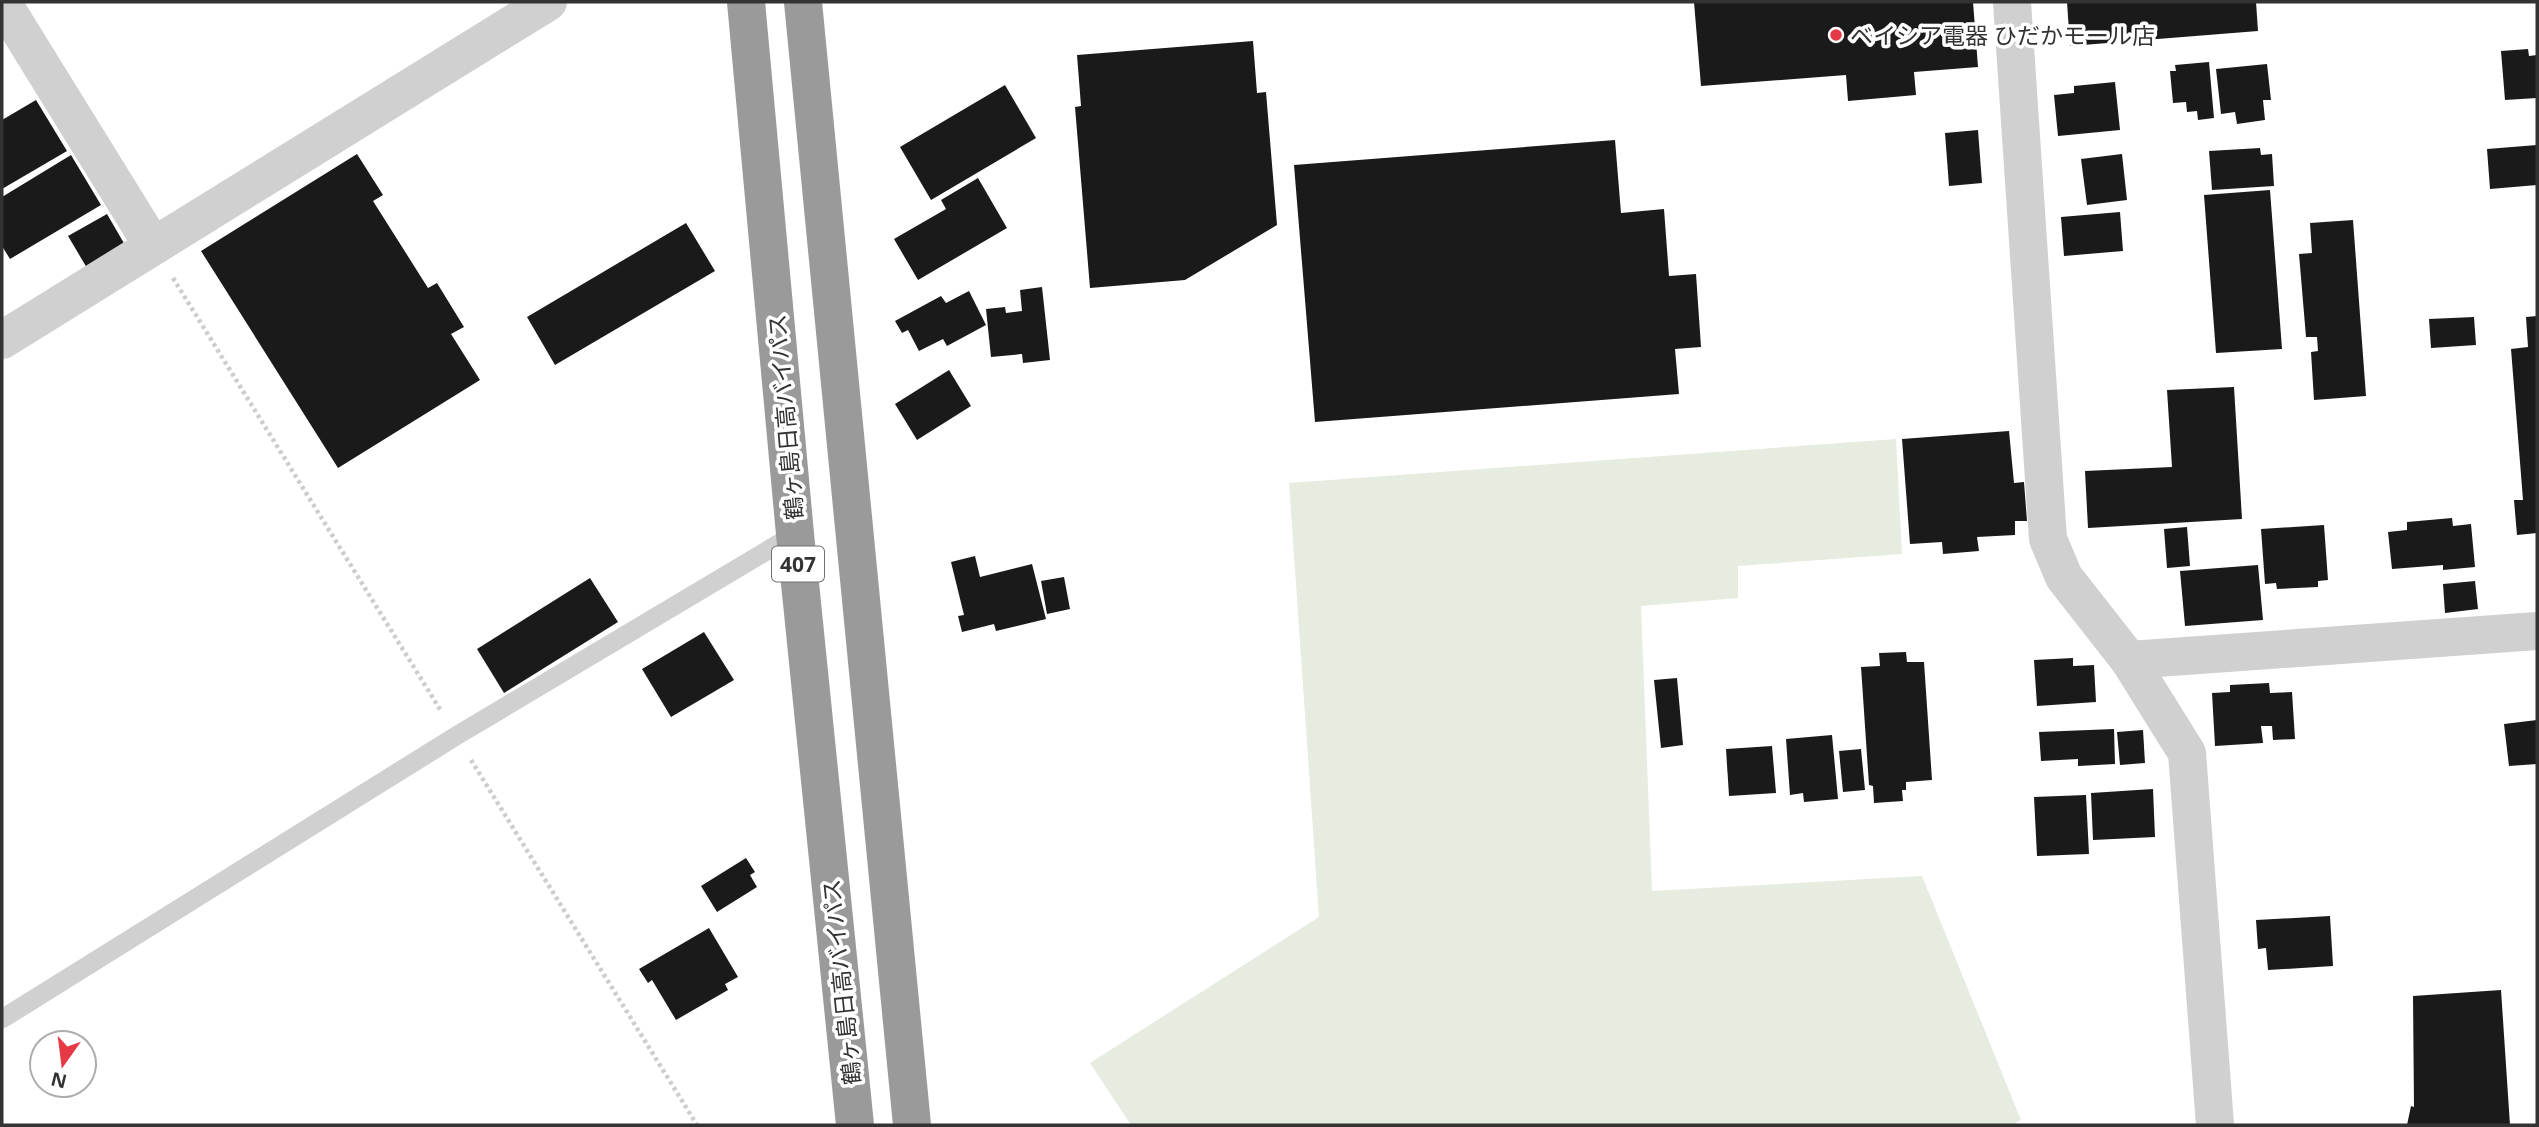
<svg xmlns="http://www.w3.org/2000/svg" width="2539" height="1127" font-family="'Noto Sans','Noto Sans JP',sans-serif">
<rect width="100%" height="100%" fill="#fff"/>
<path fill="#e6ecdf" d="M1896 439 1902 554 1738 566V598L1641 606 1652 891 1922 876 2021 1120 2012 1125H1131L1090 1063 1319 917 1289 483Z"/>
<g fill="#1a1a1a">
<path d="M1694 2H1973L1978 67 1914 72 1916 95 1848 101 1846 75 1701 86Z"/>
<path d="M2067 2H2256L2258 31 2070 46Z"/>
<path d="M1253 41 1257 93 1266 92 1277 225 1185 280 1090 288 1075 107 1081 106 1077 55Z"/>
<path d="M2528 49 2529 56 2537 55V98L2505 100 2501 51Z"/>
<path d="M2209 62 2214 118 2198 120 2197 111 2187 112 2186 102 2173 103 2170 71H2176L2175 65Z"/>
<path d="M2267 64 2271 100H2263L2265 120 2237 124 2235 112 2221 114 2216 69Z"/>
<path d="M2115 82 2120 130 2058 136 2054 95 2074 93V86Z"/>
<path d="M1005 85 1036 138 931 200 900 147Z"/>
<path d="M36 100 67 151 2 189V120Z"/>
<path d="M1978 130 1982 183 1949 186 1945 133Z"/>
<path d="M1615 140 1621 213 1664 209 1669 276 1696 274 1701 347 1675 349 1679 394 1315 422 1294 165Z"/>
<path d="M2537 145V185L2490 189 2487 149Z"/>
<path d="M2260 148 2261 155 2272 154 2274 186 2212 190 2209 151Z"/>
<path d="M357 154 383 195 373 201 428 288 437 283 464 327 451 334 480 380 338 468 201 251Z"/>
<path d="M2122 154 2127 200 2087 205 2081 159Z"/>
<path d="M71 155 101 205 10 259 2 246V197Z"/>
<path d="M978 178 1007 228 918 280 894 239 946 209 941 200Z"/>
<path d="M2270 190 2282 349 2216 353 2204 195Z"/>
<path d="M2120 212 2123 251 2064 256 2061 217Z"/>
<path d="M107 214 125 245 87 268 68 236Z"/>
<path d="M2353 220 2366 396 2314 400 2311 352 2318 351 2317 337H2306L2299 254 2312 253 2310 223Z"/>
<path d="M686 223 715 271 555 365 527 317Z"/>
<path d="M1042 287 1050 360 1023 363 1022 354 991 357 986 309 1005 307 1006 313 1022 311 1020 290Z"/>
<path d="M969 291 986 325 947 346 943 339 919 351 908 330 902 333 895 321 941 296 946 303Z"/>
<path d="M2537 316V533L2517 535 2514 500H2523L2511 349 2528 347 2526 317Z"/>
<path d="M2474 317 2476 345 2431 348 2429 319Z"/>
<path d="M949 370 971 406 917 440 895 404Z"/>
<path d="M2234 387 2242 519 2088 528 2085 471 2172 467 2167 390Z"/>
<path d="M2009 431 2014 483 2024 482 2027 521H2015V535L1977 537 1979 551 1943 554 1942 542 1910 544 1902 439Z"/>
<path d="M2452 518 2453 526 2471 524 2475 567 2443 570V565L2392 569 2388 532 2407 530V522Z"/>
<path d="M2324 525 2328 580 2318 581V587L2277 589 2276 583 2265 584 2261 529Z"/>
<path d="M2187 527 2190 566 2167 568 2164 529Z"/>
<path d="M975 556 980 577 1032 564 1046 619 996 631 994 624 962 632 958 616 964 615 951 562Z"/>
<path d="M2258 565 2263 620 2185 626 2180 571Z"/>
<path d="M1064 577 1070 609 1047 614 1041 581Z"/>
<path d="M590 578 618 622 504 693 477 649Z"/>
<path d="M2475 581 2478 609 2445 613 2443 584Z"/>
<path d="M704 632 734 680 671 717 642 669Z"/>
<path d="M1906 652 1907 662H1924L1932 780 1906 782V790H1902L1903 801 1874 803 1873 786 1869 785 1861 667 1880 666 1879 653Z"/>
<path d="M2073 658V666L2094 665 2096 702 2037 706 2034 660Z"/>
<path d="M1677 678 1683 745 1661 748 1654 680Z"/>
<path d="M2269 683 2270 693 2292 692 2295 739 2273 740 2272 726H2261L2263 743 2215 746 2212 693 2230 692V685Z"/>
<path d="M2537 720V764L2509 766 2504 724Z"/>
<path d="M2114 729 2115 764 2078 766V759L2041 761 2039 732Z"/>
<path d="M2143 730 2145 763 2120 765 2117 732Z"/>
<path d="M1832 735 1838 799 1804 802 1803 793 1790 795 1786 739Z"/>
<path d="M1772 746 1776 793 1729 796 1726 749Z"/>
<path d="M1861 749 1865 790 1843 792 1839 751Z"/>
<path d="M2153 789 2155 837 2093 840 2091 793Z"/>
<path d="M2086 795 2089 854 2037 856 2034 797Z"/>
<path d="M746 858 755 872 750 875 757 887 717 912 701 886Z"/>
<path d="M2330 916 2333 966 2268 970 2266 948 2258 949 2256 920Z"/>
<path d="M709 928 738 977 725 984 728 990 676 1020 652 980 648 983 639 969Z"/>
<path d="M2501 990 2510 1125H2407L2411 1106 2414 1107 2413 996Z"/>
</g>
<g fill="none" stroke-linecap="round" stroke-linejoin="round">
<g stroke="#cdcdcd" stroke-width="4.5" stroke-dasharray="3.5 3.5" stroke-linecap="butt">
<path d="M173 278 441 711"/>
<path d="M471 760 697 1125"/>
</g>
<path stroke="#d0d0d0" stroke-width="19" d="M2 1019 456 736 795 534"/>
<g stroke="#d0d0d0" stroke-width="38">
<path d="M2 2 153 246"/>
<path d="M2012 2 2048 539 2064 577 2129 660 2187 753 2215 1125"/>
<path d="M2 340 548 2"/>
<path d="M2129 660 2537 631"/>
</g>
<g stroke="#9a9a9a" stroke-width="38">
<path d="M746 2 795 534 855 1125"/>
<path d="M803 2 912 1125"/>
</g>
</g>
<circle fill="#e63946" stroke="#fff" stroke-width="2.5" cx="1836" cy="35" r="7"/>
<g text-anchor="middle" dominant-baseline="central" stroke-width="7" stroke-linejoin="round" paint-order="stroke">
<rect fill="#fff" stroke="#707070" stroke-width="2" x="772" y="546.5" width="52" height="35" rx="5"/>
<g font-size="21" font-weight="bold" fill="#333">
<text x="798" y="564">407</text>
</g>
<g font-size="23" fill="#333" stroke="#fff" text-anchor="start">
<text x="1850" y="35">ベイシア電器 ひだかモール店</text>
</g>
<g font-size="23" fill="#333" stroke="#fff">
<text transform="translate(785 417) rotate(-95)">鶴ヶ島日高バイパス</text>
<text transform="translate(841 982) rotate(-96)">鶴ヶ島日高バイパス</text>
</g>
</g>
<rect width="2539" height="1127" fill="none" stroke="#333333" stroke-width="7"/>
<g transform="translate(63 1064) rotate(194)"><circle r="33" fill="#ffffff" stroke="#adadad" stroke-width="2"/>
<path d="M0-5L12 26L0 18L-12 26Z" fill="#e63946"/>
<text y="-10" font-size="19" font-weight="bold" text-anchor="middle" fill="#333333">N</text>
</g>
</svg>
